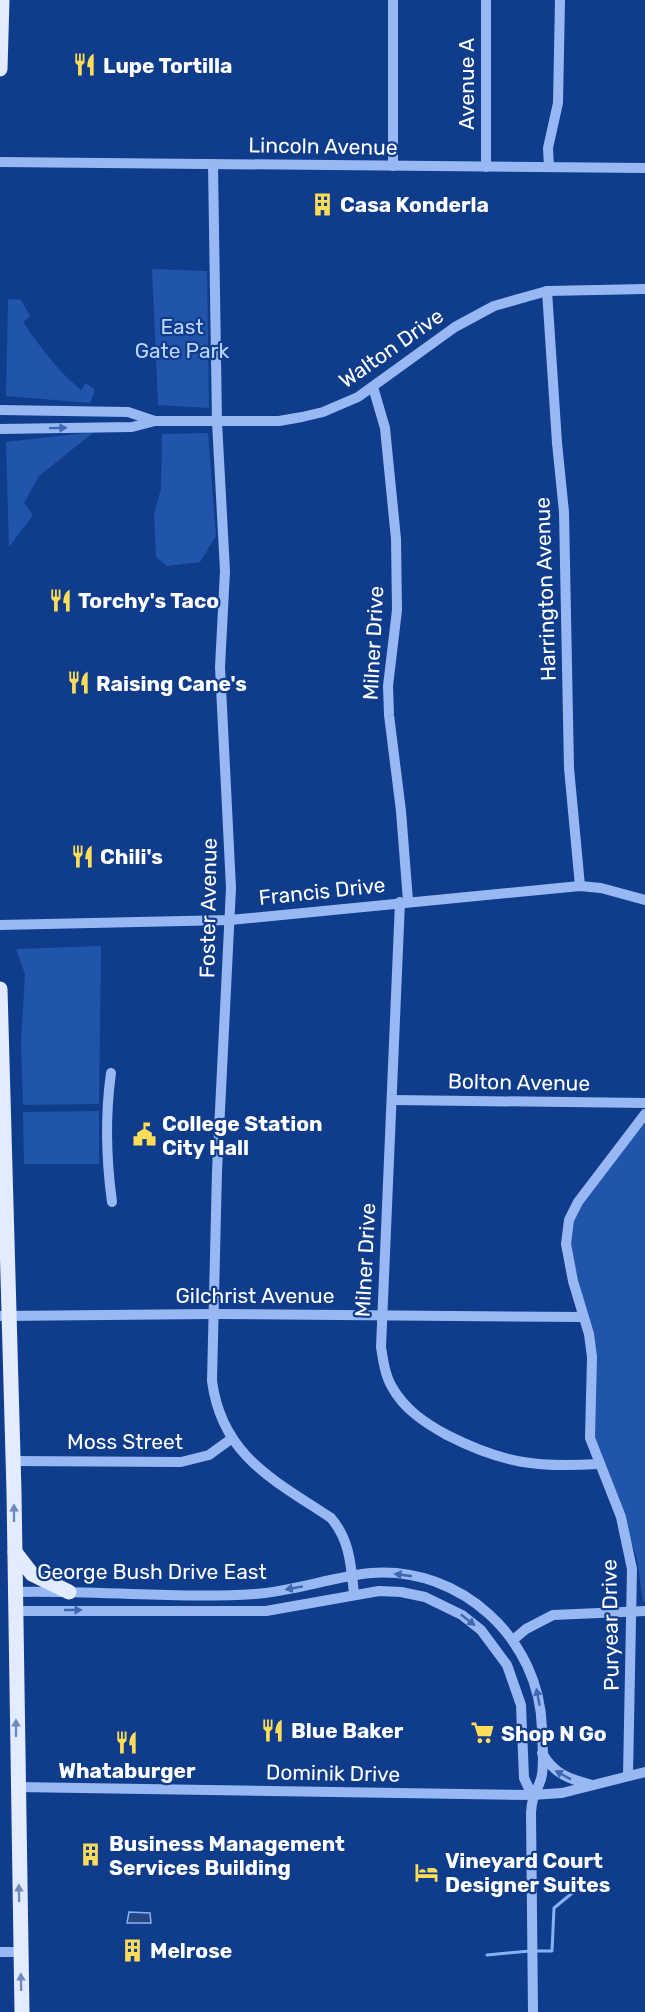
<svg xmlns="http://www.w3.org/2000/svg" width="645" height="2012" font-family="Rubik,sans-serif">
<rect width="100%" height="100%" fill="#103c8c"/>
<g fill="#2154ab">
<path d="M152 269 207 271 209 408 158 405Z"/>
<path d="M8 299 21 300 30 316 23 322C40 347 58 371 81 390L86 383 95 390 90 403 6 396Z"/>
<path d="M94 432 39 476 24 503 33 515 9 547 6 442Z"/>
<path d="M208 433 216 536 200 562 167 566 156 557 154 513 161 489 162 434Z"/>
<path d="M101 946 99 1104 23 1105 21 1043 25 974 16 949Z"/>
<path d="M99 1111V1164H24L23 1112Z"/>
<path d="M645 1121V1602H643L637 1558 594 1436 590 1328 570 1247 572 1213Z"/>
</g>
<path fill="#254681" stroke="#88b2f6" stroke-width="1.5" d="M129 1912 150 1913 151 1923H127Z"/>
<g fill="none" stroke-linecap="round" stroke-linejoin="round">
<g stroke="#88b2f6" stroke-width="3">
<path d="M536 1951H552L554 1908 582 1885"/>
<path d="M487 1955 530 1951"/>
</g>
<g stroke="#97b8f2" stroke-width="10">
<path d="M393 0V166"/>
<path d="M486 0V167"/>
<path d="M0 162 645 168"/>
<path d="M213 164 217 422 225 571 220 667 231 888 217 1171 212 1381C222 1456 274 1480 331 1518 350 1540 351 1566 354 1594"/>
<path d="M549 167 548 148 558 103 560 0"/>
<path d="M547 291 557 443 564 512 569 768 580 886"/>
<path d="M373 387 385 428 396 539 397 610 388 686 389 715 401 811 408 901"/>
<path d="M0 410 128 412 155 421"/>
<path d="M0 429 132 427 155 421H279L302 417 323 412 358 397 455 327 494 306 547 291 645 289"/>
<path d="M400 902 381 1347C383 1360 385 1375 392 1387 404 1409 425 1423 447 1435 502 1463 536 1468 598 1464"/>
<path d="M0 925 230 920 580 886 601 888 645 900"/>
<path d="M111 1073C105 1116 106 1158 112 1202"/>
<path d="M393 1100 645 1103"/>
<path d="M0 1316 212 1314 583 1317"/>
<path d="M12 1461 181 1462 209 1455 231 1439"/>
<path d="M14 1592C93 1590 177 1599 255 1594 294 1591 332 1577 371 1573 461 1566 540 1639 542 1729 542 1743 545 1765 541 1779 536 1794 532 1795 531 1813L533 2012"/>
<path d="M15 1611H266L379 1591 401 1592 425 1597 462 1615 481 1630 507 1665 521 1705 524 1778 532 1795"/>
<path d="M513 1640 526 1629 553 1615 645 1611"/>
<path d="M542 1753C554 1774 569 1779 592 1785"/>
<path d="M628 1775 632 1569 621 1517 590 1438 592 1357 589 1334 573 1281 566 1244 569 1220 578 1202 645 1114"/>
<path d="M17 1787 532 1795 562 1793 645 1772"/>
<path d="M0 1952H20"/>
</g>
<g stroke="#e2ebff" stroke-width="15">
<path d="M0 69 2 0"/>
<path d="M0 989 14 1492 22 2012"/>
<path d="M15 1552 32 1574 69 1592"/>
</g>
</g>
<defs><path id="oneway-solid" d="M-6-.8H1V-3.2L6.5 0L1 3.2V.8H-6Z" transform="scale(1.5)"/></defs>
<g fill="#3f67b0">
<use href="#oneway-solid" transform="translate(58 428) rotate(-1)"/>
<use href="#oneway-solid" transform="translate(403 1575) rotate(-172)"/>
<use href="#oneway-solid" transform="translate(294 1588) rotate(170)"/>
<use href="#oneway-solid" transform="translate(73 1610)"/>
<use href="#oneway-solid" transform="translate(468 1620) rotate(38)"/>
<use href="#oneway-solid" transform="translate(538 1697) rotate(-101)"/>
<use href="#oneway-solid" transform="translate(563 1775) rotate(-151)"/>
</g>
<g fill="#6e8bc0">
<use href="#oneway-solid" transform="translate(14 1513) rotate(-90)"/>
<use href="#oneway-solid" transform="translate(16 1728) rotate(-90)"/>
<use href="#oneway-solid" transform="translate(19 1893) rotate(-91)"/>
<use href="#oneway-solid" transform="translate(21 1982) rotate(-91)"/>
</g>
<defs>
<symbol id="restaurant-bare" viewBox="-9 -9 18 18"><path d="M-5-6h1v4h1v-4h1v4h1v-4h1v5L-1.5 .5V6h-2V.5L-5-1ZM5-6V6H3V1.5H1.5Q1.5-4 5-6Z" fill="#ffdd58" stroke="#103c8c" stroke-width="2.5" paint-order="stroke"/></symbol>
<symbol id="building-bare" viewBox="-9 -9 18 18"><path d="M-4-6H4V6H1V3H-1V6H-4ZM-2.5-4.3h1.7v1.8h-1.7ZM.8-4.3h1.7v1.8H.8ZM-2.5-1h1.7V.8h-1.7ZM.8-1h1.7V.8H.8Z" fill="#ffdd58" stroke="#103c8c" stroke-width="2.5" paint-order="stroke"/></symbol>
<symbol id="civic-bare" viewBox="-9 -9 18 18"><path d="M-.6-6.5H3V-4.5H.6V-3L4-1V1h2V6H-6V1h2V-1L-.6-3ZM-1.2 2.5V6h2.4V2.5Z" fill="#ffdd58" stroke="#103c8c" stroke-width="2.5" paint-order="stroke"/></symbol>
<symbol id="supermarket-bare" viewBox="-9 -9 18 18"><path d="M-6-5.5h2.5l.6 2H6L4.5 2H-2.5L-4.4-4H-6ZM-1.5 3.2a1.3 1.3 0 1 0 .1 0ZM3 3.2a1.3 1.3 0 1 0 .1 0Z" fill="#ffdd58" stroke="#103c8c" stroke-width="2.5" paint-order="stroke"/></symbol>
<symbol id="hotel-bare" viewBox="-9 -9 18 18"><path d="M-6-4.5h1.5V1H6V5H4.5V3h-9V5H-6ZM-4 0a1.8 1.8 0 1 1 3.6 0ZM.5 0V-2.5h3Q6-2.5 6 0Z" fill="#ffdd58" stroke="#103c8c" stroke-width="2.5" paint-order="stroke"/></symbol>
</defs>
<g fill-rule="evenodd">
<use href="#restaurant-bare" x="68" y="48" width="33" height="33"/>
<use href="#building-bare" x="306" y="188" width="33" height="33"/>
<use href="#restaurant-bare" x="44" y="584" width="33" height="33"/>
<use href="#restaurant-bare" x="62" y="666" width="33" height="33"/>
<use href="#restaurant-bare" x="66" y="840" width="33" height="33"/>
<use href="#civic-bare" x="128" y="1118" width="33" height="33"/>
<use href="#restaurant-bare" x="256" y="1714" width="33" height="33"/>
<use href="#supermarket-bare" x="466" y="1716" width="33" height="33"/>
<use href="#restaurant-bare" x="110" y="1726" width="33" height="33"/>
<use href="#building-bare" x="74" y="1838" width="33" height="33"/>
<use href="#hotel-bare" x="410" y="1856" width="33" height="33"/>
<use href="#building-bare" x="116" y="1934" width="33" height="33"/>
</g>
<g text-anchor="middle" dominant-baseline="central" stroke-width="4.5" stroke-linejoin="round" paint-order="stroke">
<g font-size="21" font-weight="bold" fill="#fff" stroke="#103c8c" text-anchor="start">
<text x="103" y="65">Lupe Tortilla</text>
<text x="340" y="204">Casa Konderla</text>
<text x="78" y="600">Torchy's Taco</text>
<text x="96" y="683">Raising Cane's</text>
<text x="100" y="856">Chili's</text>
<text x="162" y="1123">College Station<tspan x="162" dy="24">City Hall</tspan></text>
<text x="291" y="1730">Blue Baker</text>
<text x="501" y="1733">Shop N Go</text>
<text x="127" y="1770" text-anchor="middle">Whataburger</text>
<text x="109" y="1843">Business Management<tspan x="109" dy="24">Services Building</tspan></text>
<text x="445" y="1860">Vineyard Court<tspan x="445" dy="24">Designer Suites</tspan></text>
<text x="150" y="1950">Melrose</text>
</g>
<g font-size="21" fill="#fff" stroke="#103c8c">
<text transform="translate(466 84) rotate(-90)">Avenue A</text>
<text transform="translate(323 146) rotate(1)">Lincoln Avenue</text>
<text transform="translate(391 348) rotate(-35)">Walton Drive</text>
<text transform="translate(545 589) rotate(-92)">Harrington Avenue</text>
<text transform="translate(373 643) rotate(-87)">Milner Drive</text>
<text transform="translate(322 891) rotate(-6)">Francis Drive</text>
<text transform="translate(208 908) rotate(-89)">Foster Avenue</text>
<text transform="translate(519 1082) rotate(1)">Bolton Avenue</text>
<text transform="translate(365 1260) rotate(-87)">Milner Drive</text>
<text x="255" y="1295">Gilchrist Avenue</text>
<text x="125" y="1441">Moss Street</text>
<text x="152" y="1571">George Bush Drive East</text>
<text transform="translate(610 1625) rotate(-91)">Puryear Drive</text>
<text transform="translate(333 1773) rotate(1)">Dominik Drive</text>
</g>
<g font-size="21" fill="#bed5fd" stroke="#103c8c">
<text x="182" y="326">East<tspan x="182" dy="24">Gate Park</tspan></text>
</g>
</g>
</svg>
